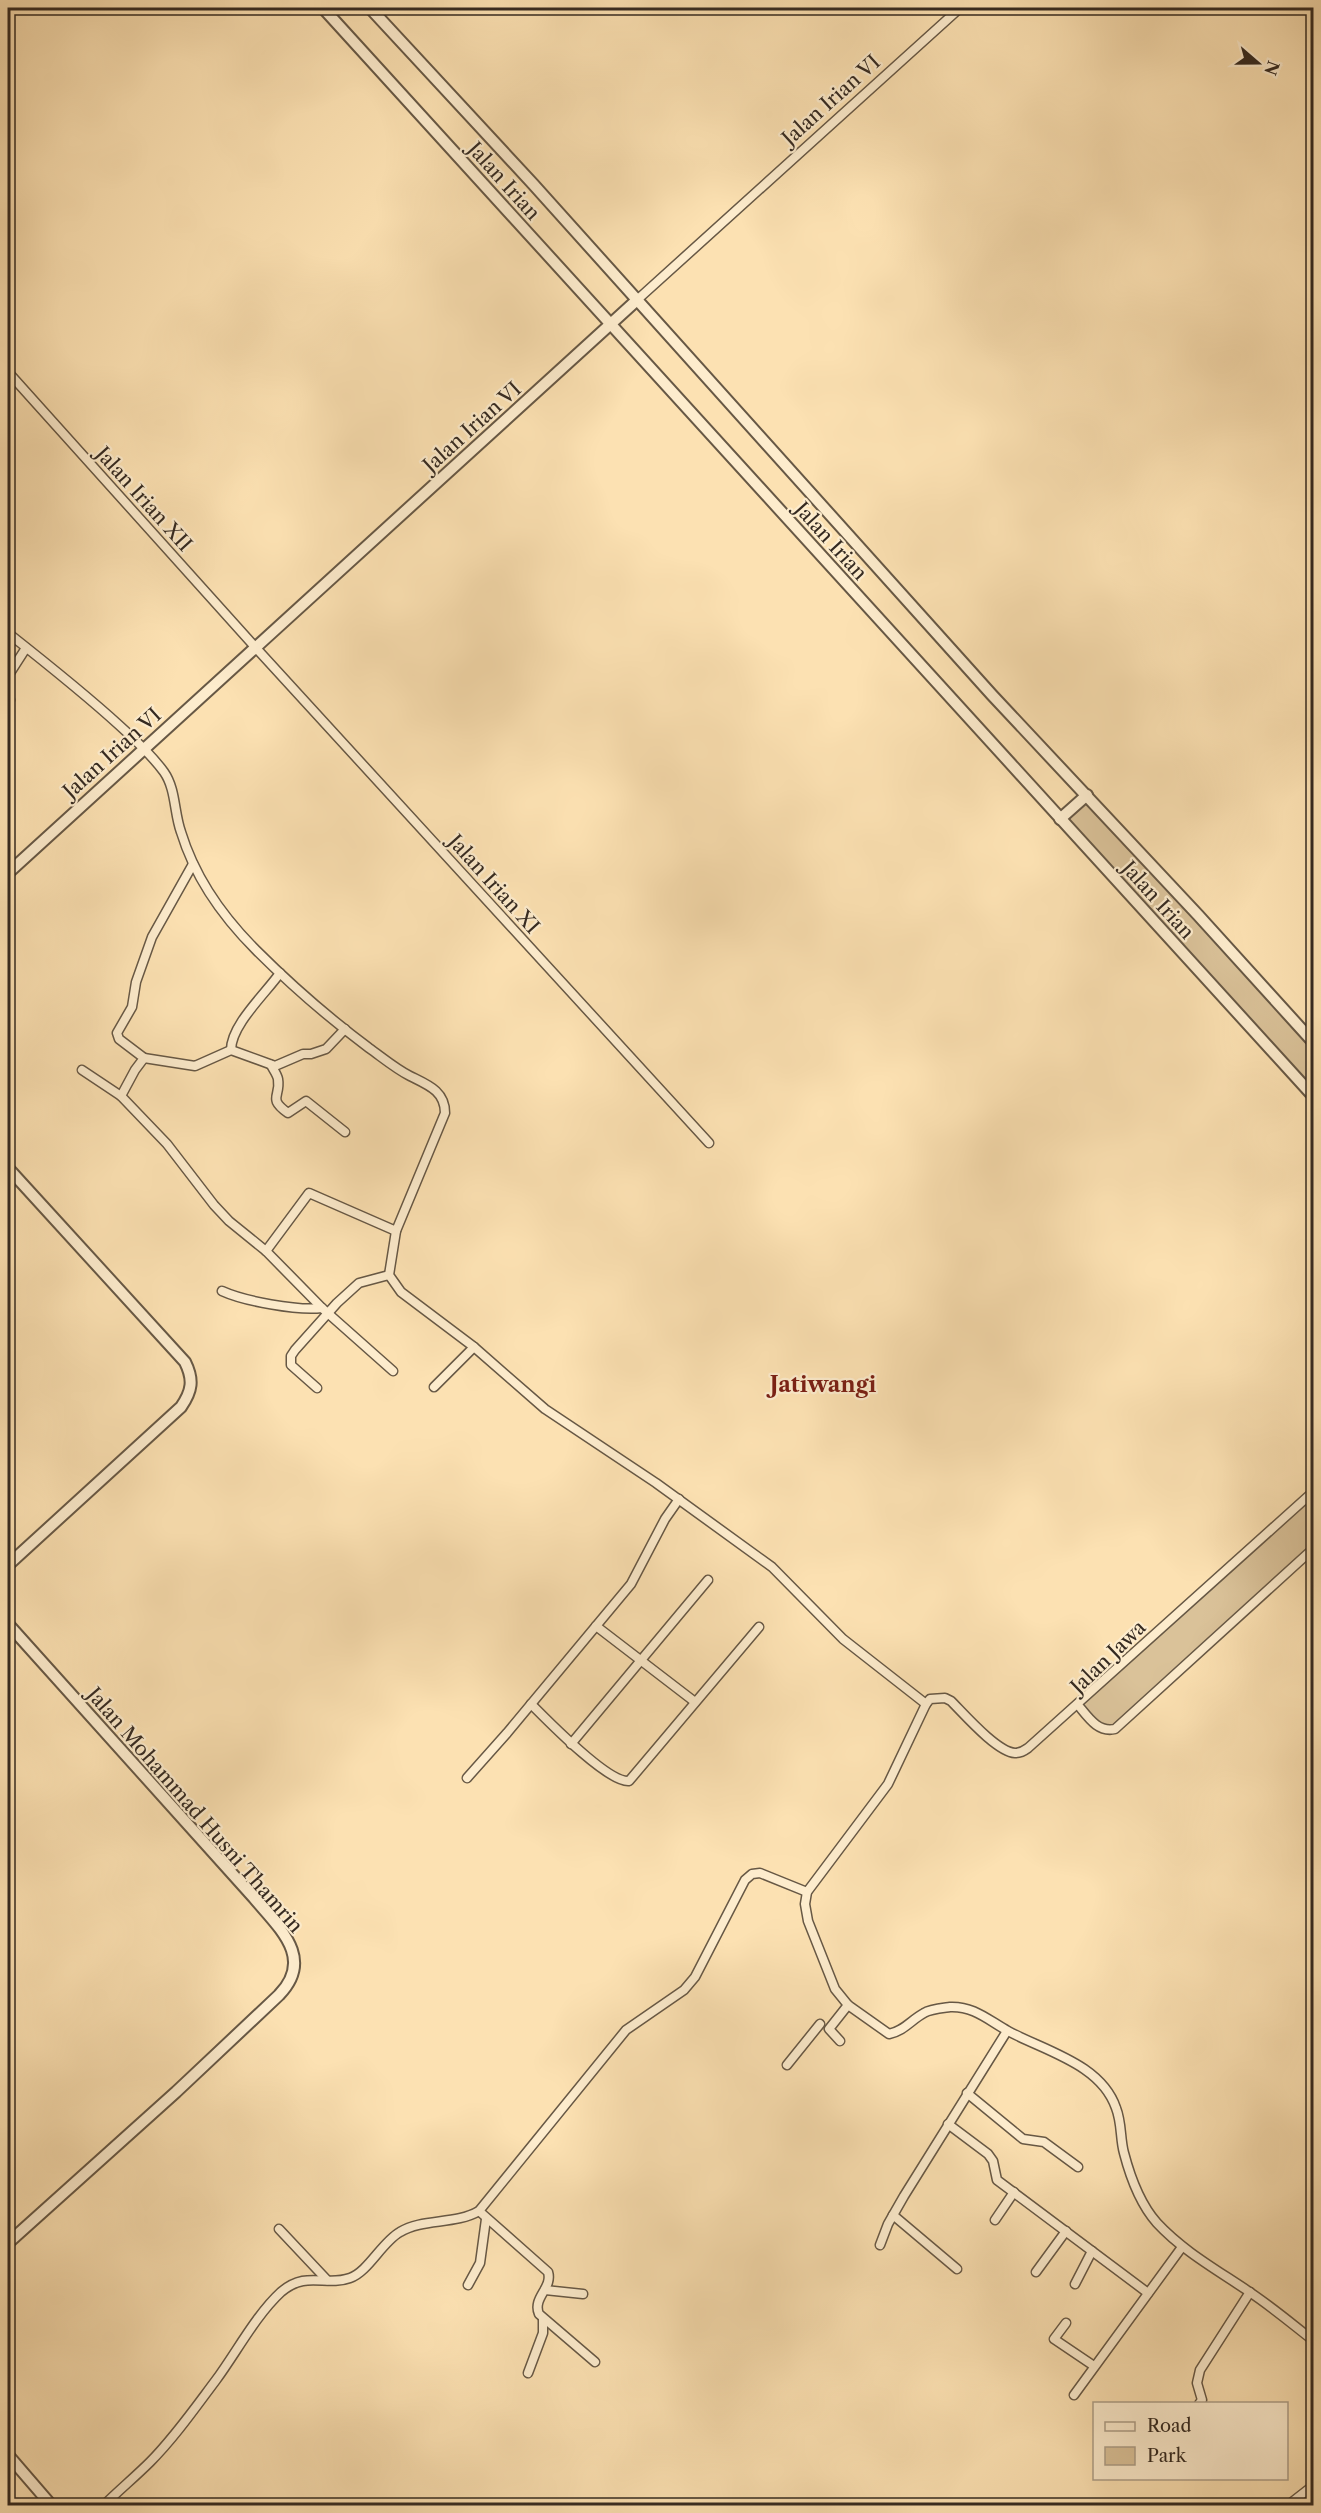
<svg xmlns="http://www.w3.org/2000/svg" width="1321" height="2513" font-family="'Libre Caslon Text',serif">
<rect width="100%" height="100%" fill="#fce1b2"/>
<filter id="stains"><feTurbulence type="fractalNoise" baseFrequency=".00333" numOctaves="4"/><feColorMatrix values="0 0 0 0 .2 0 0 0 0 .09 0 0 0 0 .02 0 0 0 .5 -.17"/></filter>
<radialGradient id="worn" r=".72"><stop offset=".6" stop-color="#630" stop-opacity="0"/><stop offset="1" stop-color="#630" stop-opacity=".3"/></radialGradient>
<g fill="#dac299" stroke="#88765d" stroke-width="1.5">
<path d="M1087 795 1313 1044V1097L1060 819Z"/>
<path d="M1313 1490V1548L1106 1731 1078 1705Z"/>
</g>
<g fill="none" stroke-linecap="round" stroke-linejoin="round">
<defs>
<g id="minor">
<path d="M637 300 960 8"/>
<path d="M8 372 256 648 709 1143"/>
<path d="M8 633C46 663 84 693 120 726 135 740 151 754 164 772 176 789 174 813 181 832 195 878 222 916 256 950 291 985 329 1018 369 1048 383 1058 396 1069 410 1076 428 1085 445 1091 445 1113L396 1231 389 1275 401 1292 474 1347 545 1409 656 1483 772 1567 843 1639 926 1704 930 1699 945 1698 951 1701C964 1714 997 1752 1015 1753 1020 1753 1024 1751 1028 1748L1314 1491"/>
<path d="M8 676 26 648"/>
<path d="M8 698 10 700"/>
<path d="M193 864 152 937 136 982 132 1007 117 1033 119 1039 144 1058 135 1070 121 1096 167 1144 214 1205 229 1221 266 1251 322 1308 393 1371"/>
<path d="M231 1050C231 1025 266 993 280 973"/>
<path d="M144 1058 195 1066 231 1050 275 1066 303 1054H311L326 1049 345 1029"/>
<path d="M271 1065C273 1069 277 1074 278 1079 281 1097 267 1098 288 1113L306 1101 345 1132"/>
<path d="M82 1070 121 1096"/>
<path d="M266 1251 309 1193 396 1231"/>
<path d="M222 1291C244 1301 297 1311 322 1308"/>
<path d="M434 1387 474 1347"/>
<path d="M317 1388 291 1365V1356L295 1350 337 1303 359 1283 389 1275"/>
<path d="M596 1626 695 1702"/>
<path d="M531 1704C547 1720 608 1783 629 1781L759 1627"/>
<path d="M926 1704 888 1784 807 1892 805 1904 808 1921 835 1989 848 2005 889 2034C904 2031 911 2020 924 2013 930 2009 943 2008 950 2007 974 2006 988 2020 1008 2031 1045 2051 1101 2064 1116 2108 1122 2123 1120 2139 1124 2153 1130 2176 1141 2205 1157 2223 1183 2251 1217 2270 1248 2291 1271 2306 1292 2324 1314 2341"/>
<path d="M1078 1705C1088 1717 1098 1733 1115 1729L1314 1548"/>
<path d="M571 1744 708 1580"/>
<path d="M467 1778 507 1733 631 1584 665 1519 679 1499"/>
<path d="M840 2041 829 2029 848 2005"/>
<path d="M787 2065 820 2024"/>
<path d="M967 2093 1023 2139 1044 2142 1078 2167"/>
<path d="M948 2124 988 2154 993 2161 997 2180 1148 2293"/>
<path d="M479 2211 548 2272C553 2288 532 2298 539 2314L595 2362"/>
<path d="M893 2215 957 2269"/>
<path d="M995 2220 1014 2192"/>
<path d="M279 2229 327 2280"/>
<path d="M880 2245 888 2224 904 2196 1007 2031"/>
<path d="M1036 2272 1066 2231"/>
<path d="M1075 2284 1092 2251"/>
<path d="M468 2285 480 2263 486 2219"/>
<path d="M545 2290 583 2294"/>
<path d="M1066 2323 1054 2339 1094 2366"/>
<path d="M528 2373 543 2333V2319"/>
<path d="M1074 2395 1182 2247"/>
<path d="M1199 2404 1202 2400 1197 2383 1200 2370 1250 2292"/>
<path d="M103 2506C118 2491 135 2477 150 2462 174 2438 195 2408 216 2380 236 2353 256 2315 281 2292 307 2270 325 2287 350 2278 368 2272 382 2242 400 2232 423 2218 455 2225 479 2211L626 2030 684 1990 695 1977 745 1880 752 1874 760 1873 807 1892"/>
<path d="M1287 2506 1314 2485"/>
</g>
<g id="tertiary">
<path d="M323 8 1314 1097"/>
<path d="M370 8 533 184 992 695 1198 915 1314 1043"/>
<path d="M1060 819 1087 795"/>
<path d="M8 873 637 300"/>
<path d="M8 1168 185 1362C194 1380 192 1391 181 1407L8 1565"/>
<path d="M8 1624 254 1898C279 1928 315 1958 279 1995L176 2092 8 2243"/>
<path d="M8 2455 52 2506"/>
</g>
</defs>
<use href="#minor" stroke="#675845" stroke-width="11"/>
<use href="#tertiary" stroke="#675845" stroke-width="14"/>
<use href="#minor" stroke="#fdeccd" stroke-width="8"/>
<use href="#tertiary" stroke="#fdeccd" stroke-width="10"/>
</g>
<g text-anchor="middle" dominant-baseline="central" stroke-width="4.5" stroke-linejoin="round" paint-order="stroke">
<g font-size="20" fill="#352a21" stroke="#fdeccd">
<text transform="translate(831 100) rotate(-42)">Jalan Irian VI</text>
<text transform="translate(504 181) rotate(48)">Jalan Irian</text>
<text transform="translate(472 427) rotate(-42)">Jalan Irian VI</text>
<text transform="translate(144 499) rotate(48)">Jalan Irian XII</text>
<text transform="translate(831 541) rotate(48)">Jalan Irian</text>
<text transform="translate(112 753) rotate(-42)">Jalan Irian VI</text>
<text transform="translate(494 884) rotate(48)">Jalan Irian XI</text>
<text transform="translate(1158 900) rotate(48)">Jalan Irian</text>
<text transform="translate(1108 1657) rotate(-44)">Jalan Jawa</text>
<text transform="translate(195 1810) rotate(49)">Jalan Mohammad Husni Thamrin</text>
</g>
<g font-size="22" font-weight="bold" fill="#7a1f14" stroke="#fdeccd">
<text x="823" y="1384">Jatiwangi</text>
</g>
</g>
<rect width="1321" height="2513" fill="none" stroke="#fce1b2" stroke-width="30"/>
<rect x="9" y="9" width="1303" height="2495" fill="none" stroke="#352a21" stroke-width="3"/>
<rect x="15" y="15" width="1291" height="2483" fill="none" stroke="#352a21" stroke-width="1.5"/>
<rect x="1093" y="2402" width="195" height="78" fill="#fdeccd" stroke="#ad9e88" stroke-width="1.5"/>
<rect x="1105" y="2422" width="30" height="9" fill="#fdeccd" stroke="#ad9e88" stroke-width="1.5"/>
<text x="1147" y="2432" font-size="18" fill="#352a21">Road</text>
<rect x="1105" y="2447" width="30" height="18" fill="#dac299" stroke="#ad9e88" stroke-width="1.5"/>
<text x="1147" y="2462" font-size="18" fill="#352a21">Park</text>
<g transform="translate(1258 63) rotate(110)" stroke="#fdeccd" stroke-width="4.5" paint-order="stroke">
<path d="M0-4.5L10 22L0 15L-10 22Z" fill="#352a21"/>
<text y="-9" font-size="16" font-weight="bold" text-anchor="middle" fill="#352a21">N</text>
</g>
<rect width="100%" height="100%" filter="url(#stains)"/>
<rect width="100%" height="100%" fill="url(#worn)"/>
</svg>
